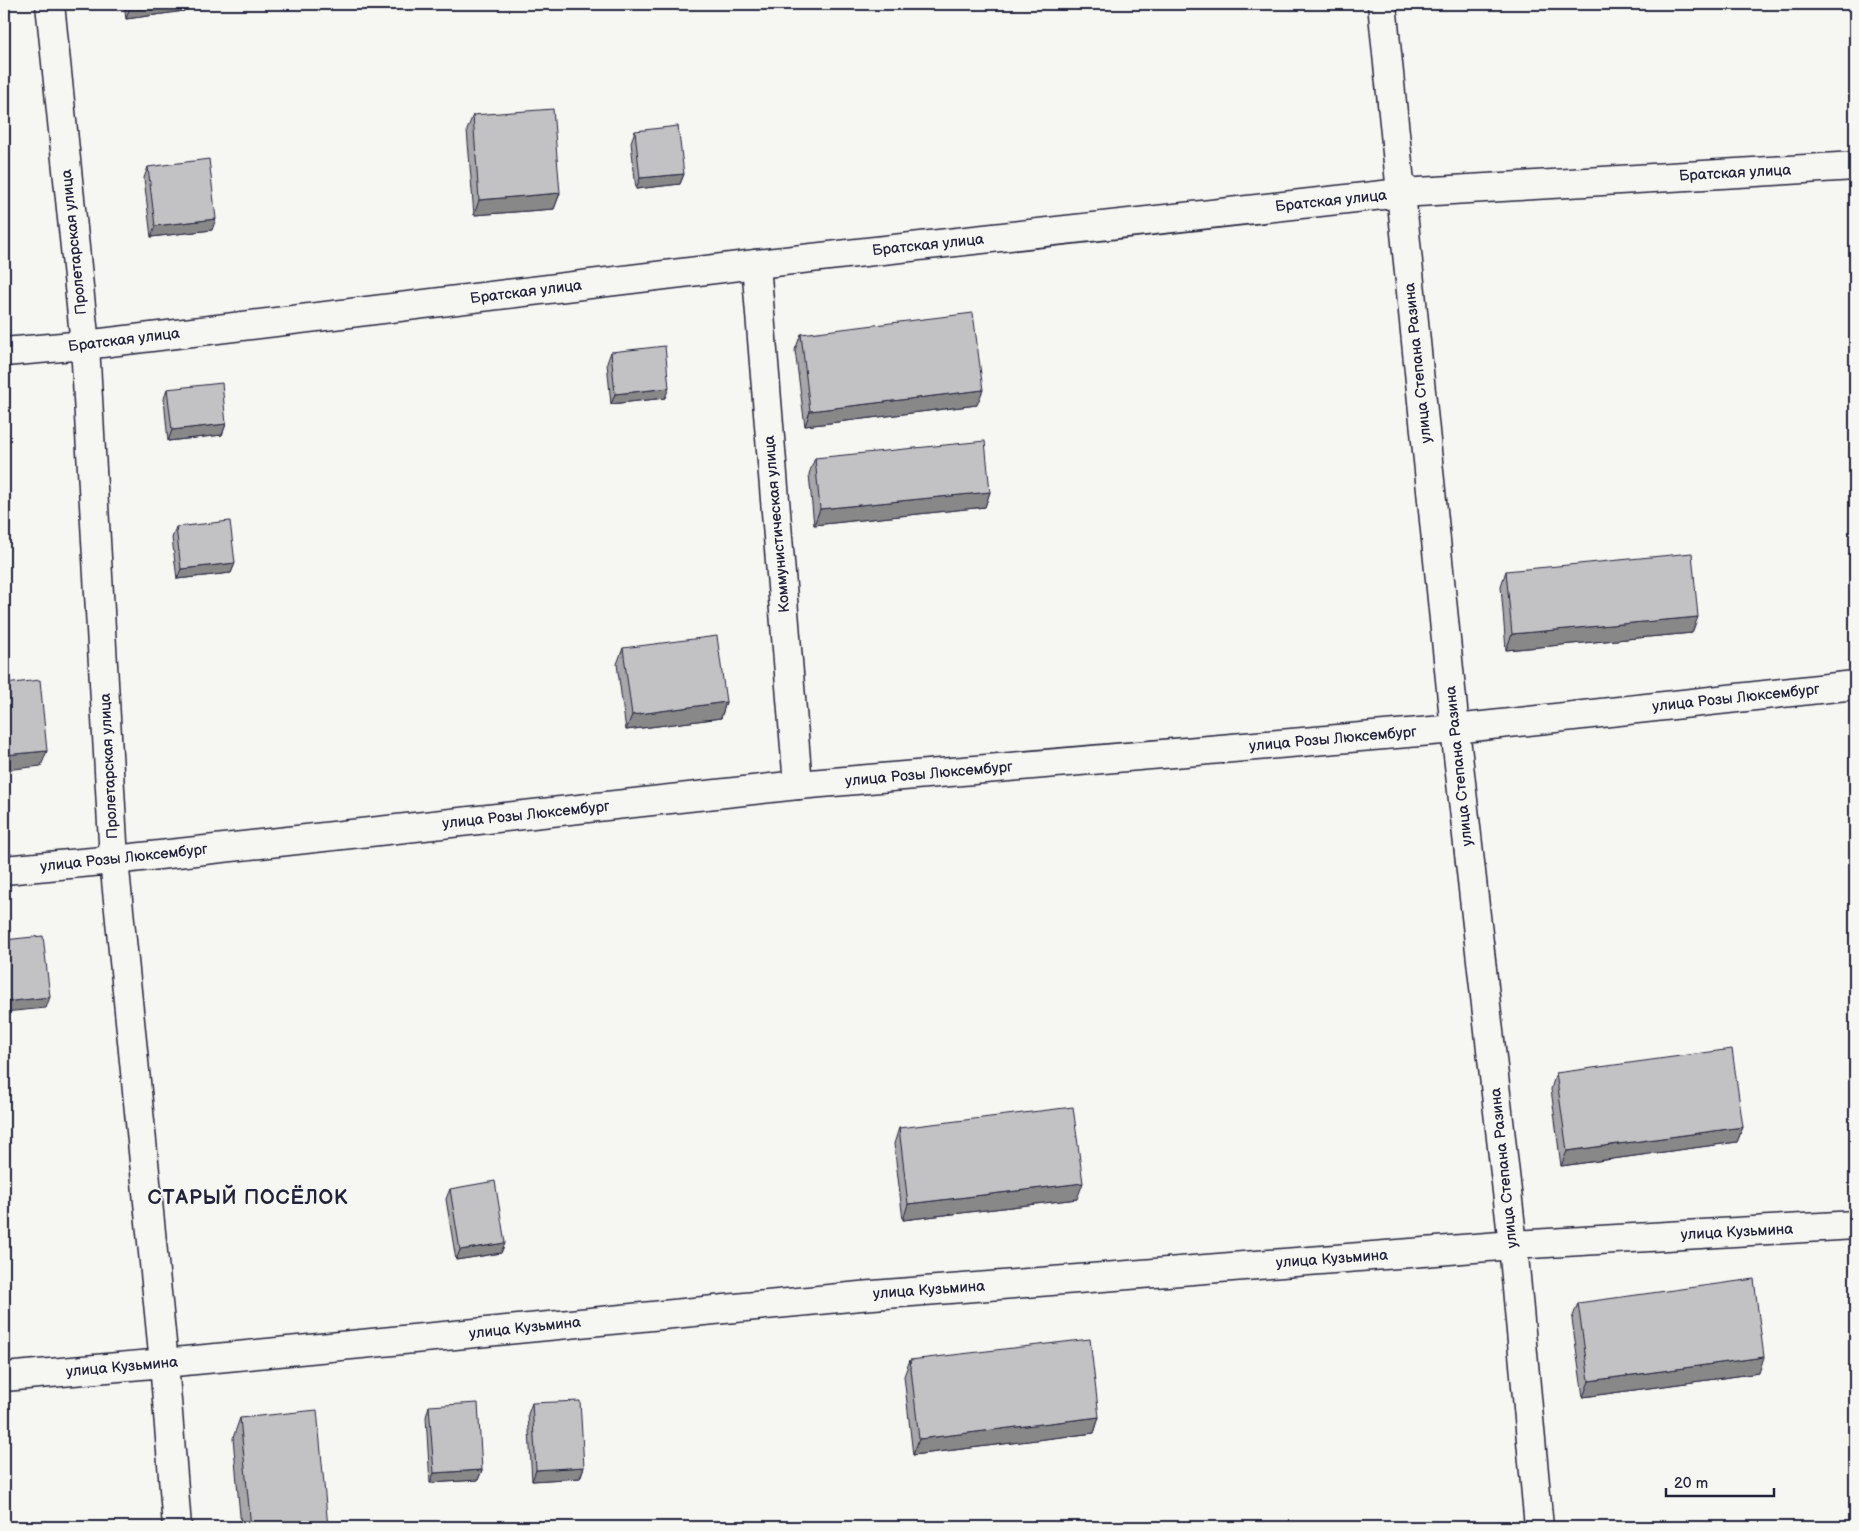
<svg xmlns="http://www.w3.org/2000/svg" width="1859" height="1531" font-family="'Balsamiq Sans',sans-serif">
<rect width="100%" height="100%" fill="#f6f6f2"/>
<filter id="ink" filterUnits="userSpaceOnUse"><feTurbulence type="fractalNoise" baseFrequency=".02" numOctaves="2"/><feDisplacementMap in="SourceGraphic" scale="10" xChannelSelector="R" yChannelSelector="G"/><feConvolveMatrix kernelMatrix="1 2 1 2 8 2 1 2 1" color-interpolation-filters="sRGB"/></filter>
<g filter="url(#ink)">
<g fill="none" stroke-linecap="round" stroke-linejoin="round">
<defs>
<g id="minor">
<path d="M50 4 85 345 114 860 164 1363 177 1527"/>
<path d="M1382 4 1455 729 1513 1245 1539 1527"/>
<path d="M756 264 798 785"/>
<path d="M4 352 85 345 756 264 1401 193 1855 166"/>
<path d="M4 870 114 860 798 785 1455 729 1855 685"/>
<path d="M4 1377 164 1363 860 1296 1513 1245 1855 1225"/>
</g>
</defs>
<use href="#minor" stroke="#22223b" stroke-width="31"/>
<use href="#minor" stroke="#f6f6f2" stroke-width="28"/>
</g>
<g fill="#a7a7a9" stroke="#22223b">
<path d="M124 4H186L184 11 126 19Z"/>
<path d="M473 115 560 193 554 209 474 215 467 130Z"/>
<path d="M635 131 684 174 680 184 636 189 631 142Z"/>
<path d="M148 167 212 230 151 237 144 178Z"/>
<path d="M801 334 977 405 805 426 795 350Z"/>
<path d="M611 352 665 398 611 404 607 363Z"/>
<path d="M167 389 226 424 222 435 168 441 164 399Z"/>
<path d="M815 458 990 492 985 507 814 525 809 474Z"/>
<path d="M176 527 235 563 231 573 177 579 172 538Z"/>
<path d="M1506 571 1692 633 1506 650 1501 586Z"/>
<path d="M623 648 726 702 721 718 626 730 617 664Z"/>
<path d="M1556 1073 1743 1127 1737 1142 1561 1166 1551 1089Z"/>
<path d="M899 1128 1077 1199 903 1220 894 1144Z"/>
<path d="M450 1189 505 1243 501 1253 456 1260 446 1199Z"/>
<path d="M1578 1303 1759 1373 1583 1397 1572 1319Z"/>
<path d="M910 1360 1099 1417 1094 1433 913 1455 904 1376Z"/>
<path d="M532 1403 584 1467 580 1478 532 1481 528 1414Z"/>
<path d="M429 1406 482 1470 478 1480 430 1483 426 1417Z"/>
<path d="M240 1418 328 1527H241L233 1438Z"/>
</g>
<g fill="#888889" stroke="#22223b">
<path d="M131 4H186L184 11 126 19Z"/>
<path d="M684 174 680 184 636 189 640 178Z"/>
<path d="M560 193 554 209 474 215 479 200Z"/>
<path d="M216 219 212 230 151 237 155 226Z"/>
<path d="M669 388 665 398 611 404 615 394Z"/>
<path d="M983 390 977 405 805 426 810 411Z"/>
<path d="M226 424 222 435 168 441 172 430Z"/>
<path d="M990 492 985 507 814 525 820 509Z"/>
<path d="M235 563 231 573 177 579 181 569Z"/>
<path d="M1698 617 1692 633 1506 650 1512 634Z"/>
<path d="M726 702 721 718 626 730 632 715Z"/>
<path d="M47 751 41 766 4 770V755Z"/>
<path d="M50 997 46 1008 4 1012V1002Z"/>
<path d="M1743 1127 1737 1142 1561 1166 1567 1151Z"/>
<path d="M1083 1183 1077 1199 903 1220 908 1204Z"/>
<path d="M505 1243 501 1253 456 1260 460 1250Z"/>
<path d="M1764 1357 1759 1373 1583 1397 1589 1381Z"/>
<path d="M1099 1417 1094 1433 913 1455 919 1439Z"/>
<path d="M584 1467 580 1478 532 1481 536 1470Z"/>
<path d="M482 1470 478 1480 430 1483 434 1473Z"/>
</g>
<g fill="#c2c2c4" stroke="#22223b">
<path d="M553 109 560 193 479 200 473 115Z"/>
<path d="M678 126 684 174 640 178 635 131Z"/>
<path d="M209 159 216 219 155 226 148 167Z"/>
<path d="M973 313 983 390 810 411 801 334Z"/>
<path d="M665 346 669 388 615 394 611 352Z"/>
<path d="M222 383 226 424 172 430 167 389Z"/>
<path d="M985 441 990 492 820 509 815 458Z"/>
<path d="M230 521 235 563 181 569 176 527Z"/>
<path d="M1692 553 1698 617 1512 634 1506 571Z"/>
<path d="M717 636 726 702 632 715 623 648Z"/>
<path d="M40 680 47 751 4 755V684Z"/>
<path d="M43 936 50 997 4 1002V940Z"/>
<path d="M1732 1049 1743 1127 1567 1151 1556 1073Z"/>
<path d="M1073 1107 1083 1183 908 1204 899 1128Z"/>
<path d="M495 1181 505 1243 460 1250 450 1189Z"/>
<path d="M1754 1279 1764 1357 1589 1381 1578 1303Z"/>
<path d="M1090 1339 1099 1417 919 1439 910 1360Z"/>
<path d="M580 1401 584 1467 536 1470 532 1403Z"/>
<path d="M478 1403 482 1470 434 1473 429 1406Z"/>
<path d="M317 1410 328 1527H251L240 1418Z"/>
</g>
</g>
<g text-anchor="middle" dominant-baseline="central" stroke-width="4" stroke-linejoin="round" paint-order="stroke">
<g font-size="15" fill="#22223b" stroke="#f6f6f2">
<text transform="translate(1735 173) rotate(-3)">Братская улица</text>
<text transform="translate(1331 201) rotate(-6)">Братская улица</text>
<text transform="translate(74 242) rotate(-96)">Пролетарская улица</text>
<text transform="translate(928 245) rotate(-6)">Братская улица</text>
<text transform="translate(526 292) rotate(-7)">Братская улица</text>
<text transform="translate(124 340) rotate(-7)">Братская улица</text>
<text transform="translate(1418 363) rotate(-96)">улица Степана Разина</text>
<text transform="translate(777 524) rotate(-95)">Коммунистическая улица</text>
<text transform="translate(1736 698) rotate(-6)">улица Розы Люксембург</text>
<text transform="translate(1333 739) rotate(-5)">улица Розы Люксембург</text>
<text transform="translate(109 766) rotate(-93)">Пролетарская улица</text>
<text transform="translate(1459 766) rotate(-96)">улица Степана Разина</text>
<text transform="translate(929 774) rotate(-5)">улица Розы Люксембург</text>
<text transform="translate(526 815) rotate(-6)">улица Розы Люксембург</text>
<text transform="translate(124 858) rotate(-6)">улица Розы Люксембург</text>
<text transform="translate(1504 1168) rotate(-96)">улица Степана Разина</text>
<text transform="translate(1737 1232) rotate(-3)">улица Кузьмина</text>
<text transform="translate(1332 1259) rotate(-4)">улица Кузьмина</text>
<text transform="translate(929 1290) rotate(-4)">улица Кузьмина</text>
<text transform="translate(525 1328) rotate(-6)">улица Кузьмина</text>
<text transform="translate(122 1367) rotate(-5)">улица Кузьмина</text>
</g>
<g font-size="20" font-weight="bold" letter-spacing="1" fill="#22223b" stroke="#f6f6f2">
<text x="248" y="1198">СТАРЫЙ ПОСЁЛОК</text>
</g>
</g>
<rect width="1859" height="1531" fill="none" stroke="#f6f6f2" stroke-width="20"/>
<rect x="10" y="10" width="1839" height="1511" fill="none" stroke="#22223b" stroke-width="2" filter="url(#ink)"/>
<path d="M1666 1488v8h108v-8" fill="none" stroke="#22223b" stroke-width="2.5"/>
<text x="1674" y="1488" font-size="15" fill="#22223b" stroke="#f6f6f2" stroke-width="4" paint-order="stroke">20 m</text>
</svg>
